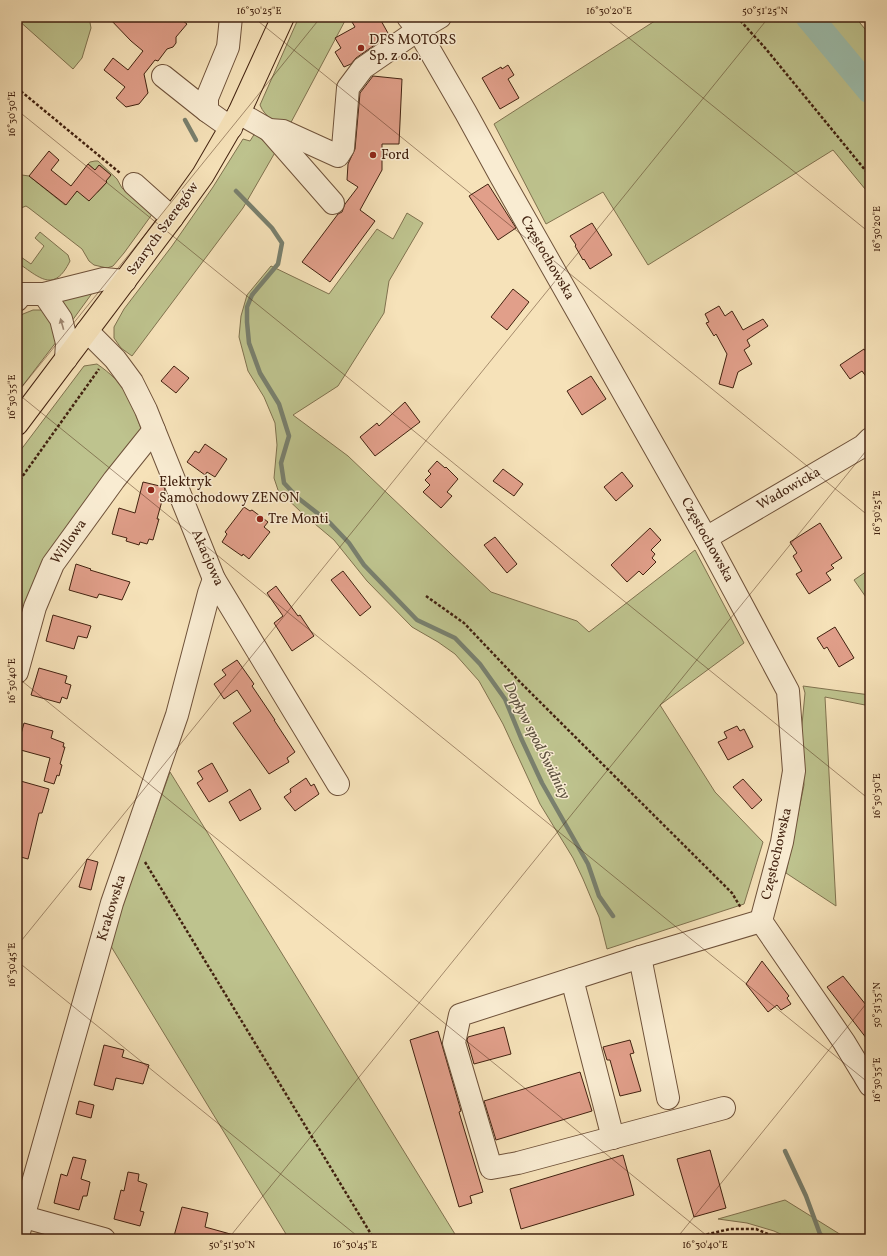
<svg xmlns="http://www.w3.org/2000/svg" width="887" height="1256" font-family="Vollkorn,serif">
<rect width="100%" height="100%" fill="#f6e2b9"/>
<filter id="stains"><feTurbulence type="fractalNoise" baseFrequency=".005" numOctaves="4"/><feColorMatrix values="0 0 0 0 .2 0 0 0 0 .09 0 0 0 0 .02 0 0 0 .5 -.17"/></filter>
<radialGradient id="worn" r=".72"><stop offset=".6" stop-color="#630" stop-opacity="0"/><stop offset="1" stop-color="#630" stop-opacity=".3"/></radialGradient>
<g fill="#bec38e" stroke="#80724f">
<path d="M17 17H89L91 28 82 58 73 69 17 19Z"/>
<path d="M299 17H347L288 128C277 122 265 118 260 105Z"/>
<path d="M661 17H855L870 35V195L833 150 648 265 603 192 546 224 494 124Z"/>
<path d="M255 133 277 149 243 208 132 356 121 348 114 338V327L124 309 172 246 213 187 243 139 250 141Z"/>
<path d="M95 161H98L117 179 122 188 153 213 124 253 113 266 107 268 94 265 89 261 82 249 29 208 26 206 21 208 17 213V177L19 179 22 175 29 176 65 205 77 191 98 192 107 182 106 181 111 175 100 165 95 170 88 164 90 162Z"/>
<path d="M407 213 423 223 389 281 384 313 338 386 293 415 348 456 491 592 577 621 589 632 695 550 744 643 660 705 715 792 763 842 744 904 607 949 599 917 583 879 573 858 540 804 503 724 479 681 455 654 438 642 412 627 367 581 334 540 302 513 278 490 274 478 277 445 275 423 264 397 248 371 239 337 241 316 247 295 271 266 329 294 377 229 393 239Z"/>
<path d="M40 232 68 255 70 261C54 294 39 277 18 263L21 257 31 264 44 246 35 238Z"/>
<path d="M93 292 69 325 60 301Z"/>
<path d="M33 310H42L46 311 60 337 17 393V320L23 314Z"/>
<path d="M97 364C126 384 130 399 142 431L17 640V455L84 366Z"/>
<path d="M870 569V603L854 580Z"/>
<path d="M803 686 870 695V706L825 697 836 906 786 873 804 785 801 735 805 693Z"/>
<path d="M170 772 458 1239H289L109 943Z"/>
<path d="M785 1200 846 1238 848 1239H791L774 1231 747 1223 718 1219Z"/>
</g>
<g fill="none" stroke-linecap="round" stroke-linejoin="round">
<g stroke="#79806e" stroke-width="4.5">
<path d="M185 120 196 140"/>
<path d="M236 191 272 228 282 243 278 264 252 295 247 307V322L249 343 260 373 279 404 289 436 281 463 284 483 298 498 330 523 349 543 364 565 417 620 455 638 480 664 505 699 521 738 542 783 588 864 599 896 613 916"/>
<path d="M785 1151 806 1196 820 1234 826 1239"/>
</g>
<path stroke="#9dbead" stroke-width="27" d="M809 17 870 90"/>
</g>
<g fill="#e19f8a" stroke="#422210">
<path d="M108 17H178L187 24 176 37V43L173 47 167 49 158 61 155 60 144 74 148 93 139 104 126 107 116 98 125 87 104 70 113 58 128 70 143 51 131 41Z"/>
<path d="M349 17H379L389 35 356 58 351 64 344 67 335 52 341 48 335 38 355 27Z"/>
<path d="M508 65 514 75 508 79 519 98 500 109 482 78 501 67 502 69Z"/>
<path d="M373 76 402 79 399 144H382V170L360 210 375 221 330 282 302 262 338 214 342 212 345 204 358 187 347 180 348 164 355 149 360 93Z"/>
<path d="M49 151 59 160 51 170 71 186 88 164 95 170 99 165 111 175 106 181 107 182 89 201 77 191 66 205 29 176Z"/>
<path d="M488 184 516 228 498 240 469 196Z"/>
<path d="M592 223 612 255 590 269 584 259 583 260 575 246 576 245 570 236Z"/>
<path d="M513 289 529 302 507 330 491 317Z"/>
<path d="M719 306 725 316 732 311 743 330 763 319 768 326 747 340 750 346 744 350 752 364 738 372 733 388 719 384 727 354 716 334 714 336 706 323 709 322 705 314Z"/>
<path d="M864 349 870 358V382L862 371 850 379 840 365Z"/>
<path d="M174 366 189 378 176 393 161 381Z"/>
<path d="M591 376 606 399 582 415 567 391Z"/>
<path d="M405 402 420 422 375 456 360 437 377 423 379 426Z"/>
<path d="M205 444 227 459 215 477 207 472 205 475 187 462 195 451 199 453Z"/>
<path d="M437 461 445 468 446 467 458 479 447 492 452 496 441 508 423 492 430 485 425 480 431 474 428 471Z"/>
<path d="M503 469 523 484 514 496 493 481Z"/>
<path d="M622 472 633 486 616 501 604 487Z"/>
<path d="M143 482 164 487 165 490 157 519H159L153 540 149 539 147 544 140 542 139 545 126 541 127 538 112 534 119 508 135 513Z"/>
<path d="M244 507 250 511 252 510 268 522 264 527 270 532 249 559 243 554 242 556 222 542 227 534 225 532Z"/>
<path d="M820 523 842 558 831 565 834 568 826 573 831 580 809 594 796 574 802 571 793 556 797 553 790 542Z"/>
<path d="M650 528 661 540 651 550 655 554 652 558 656 562 643 575 639 571 627 582 611 565Z"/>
<path d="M495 537 517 564 507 573 484 545Z"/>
<path d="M76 564 91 569 90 570 130 582 122 600 99 594 97 598 69 590Z"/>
<path d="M343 571 371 607 360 616 331 580Z"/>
<path d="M276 586 298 616 300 615 314 636 292 651 274 623 283 616 267 593Z"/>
<path d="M53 615 91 626 87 638 78 636 74 649 46 641Z"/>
<path d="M835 627 854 658 839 667 827 647 824 649 817 638Z"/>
<path d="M237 660 254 684 252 686 275 720H274L295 752 287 758 289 762 269 774 233 723 251 711 237 690 224 699 214 684 226 675 222 670Z"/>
<path d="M39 668 67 676 65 683 71 685 67 699 62 697 60 703 31 695Z"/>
<path d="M24 723 53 731 51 738 64 743 63 747H65L60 764 62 765 59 776 57 775 54 784 44 781 50 758 17 749Z"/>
<path d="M737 726 740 731 744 729 753 747 728 760 718 742 727 738 724 732Z"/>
<path d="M212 763 228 791 209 802 197 783 203 779 198 771Z"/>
<path d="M306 778 311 786 314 784 319 794 295 811 284 797 291 792 290 789Z"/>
<path d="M743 779 762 800 752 809 733 787Z"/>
<path d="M17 780 49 789 42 813H39L28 859 17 856Z"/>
<path d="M250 789 261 809 240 821 229 802Z"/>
<path d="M87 859 98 862 91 890 79 887Z"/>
<path d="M762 961 789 996 787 998 791 1004 781 1010 777 1005 768 1012 746 984Z"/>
<path d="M843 976 870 1010V1043L827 987Z"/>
<path d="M504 1027 511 1054 474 1064 467 1040 468 1037Z"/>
<path d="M438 1031 461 1111 459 1112 483 1192 470 1196 472 1203 459 1207 410 1040Z"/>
<path d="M630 1040 634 1053 630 1054 641 1091 620 1096 610 1060H607L603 1047Z"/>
<path d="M104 1045 124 1050 122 1057 149 1065 143 1084 116 1078 113 1090 94 1085Z"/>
<path d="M580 1072 592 1111 496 1140 484 1101Z"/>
<path d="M79 1101 94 1105 91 1118 76 1114Z"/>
<path d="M710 1150 726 1208 694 1217 677 1159Z"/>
<path d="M623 1155 634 1195 521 1229 510 1189Z"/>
<path d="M73 1157 86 1160 81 1179 90 1182 87 1196H83L79 1210 54 1203 61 1174 67 1176Z"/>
<path d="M128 1172 139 1174 138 1181 147 1184 140 1211 144 1212 140 1226 114 1219 121 1190 124 1191Z"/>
<path d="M182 1207 208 1213 205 1227 234 1235V1239H185L174 1236Z"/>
</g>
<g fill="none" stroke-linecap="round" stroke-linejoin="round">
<defs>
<g id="minor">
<path d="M231 17 228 47 207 98V111L231 128"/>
<path d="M408 17 418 30 466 113 500 175 706 538 788 691 794 771 782 842 761 921 844 1042 870 1085"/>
<path d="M163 76 207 111"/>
<path d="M239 113 269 130 283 131 338 156 343 148 348 88 363 68 418 30 440 17"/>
<path d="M269 130 333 203"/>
<path d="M134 184 172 218"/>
<path d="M44 294 61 319 67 343 66 359"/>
<path d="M17 300 22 294H44L104 279 125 281"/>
<path d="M87 331 115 359 132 382 146 410 214 579 338 784"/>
<path d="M706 538 863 446 870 439"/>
<path d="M17 672 35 607 53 564 114 480 154 430"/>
<path d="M640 957 460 1015 454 1043 491 1168 518 1163 724 1108"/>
<path d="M572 979 613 1138"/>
<path d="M668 1098 640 957 761 921"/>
<path d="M17 1215 104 1239"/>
<path d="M17 1239 112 903 177 715 209 593 214 579"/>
</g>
<path id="major" d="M17 424 172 218 203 175 239 113 283 17"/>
</defs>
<use href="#minor" stroke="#6f523a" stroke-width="24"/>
<use href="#major" stroke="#422210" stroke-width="24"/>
<g stroke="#422210" stroke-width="2.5" stroke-dasharray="3 2" stroke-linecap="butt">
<path d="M737 17 766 49 870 176"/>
<path d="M865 17 870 23"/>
<path d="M17 88 120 173"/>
<path d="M17 484 99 369"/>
<path d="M426 596 464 623 521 683 732 893 741 908"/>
<path d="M145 862 374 1239"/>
<path d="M687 1239 730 1229H756L780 1239"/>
</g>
<use href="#minor" stroke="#f9ecd2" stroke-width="22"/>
<use href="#major" stroke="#f6e2b9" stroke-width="22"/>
</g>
<defs><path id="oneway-solid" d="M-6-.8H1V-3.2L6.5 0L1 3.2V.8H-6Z"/></defs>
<use fill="#9e8771" href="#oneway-solid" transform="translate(62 324) rotate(-106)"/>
<path fill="none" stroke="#422210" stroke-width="1" stroke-opacity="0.45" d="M253 17 870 517M603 17 870 233M17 110 870 800M17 393 870 1084M17 393 321 17M17 677 711 1239M17 946 769 17M17 961 361 1239M228 1239 870 446M676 1239 870 999"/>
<g fill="#8f2418" stroke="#f9ecd2" stroke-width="1.5">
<circle cx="361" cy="48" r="4"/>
<circle cx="373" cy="155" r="4"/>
<circle cx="151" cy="490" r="4"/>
<circle cx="260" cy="519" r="4"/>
</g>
<g text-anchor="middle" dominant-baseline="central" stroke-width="3" stroke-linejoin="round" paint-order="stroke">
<g font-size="14" fill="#422210" stroke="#f9ecd2" text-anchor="start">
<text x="369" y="40">DFS MOTORS<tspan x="369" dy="16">Sp. z o.o.</tspan></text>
<text x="381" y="155">Ford</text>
<text x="159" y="482">Elektryk<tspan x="159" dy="16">Samochodowy ZENON</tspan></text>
<text x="268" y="519">Tre Monti</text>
</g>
<g font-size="14" fill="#422210" stroke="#f9ecd2">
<text transform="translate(163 229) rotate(-54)">Szarych Szeregów</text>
<text transform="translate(547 258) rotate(60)">Częstochowska</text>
<text transform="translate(789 489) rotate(-30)">Wadowicka</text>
<text transform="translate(707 540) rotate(61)">Częstochowska</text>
<text transform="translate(69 542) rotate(-55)">Willowa</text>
<text transform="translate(207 558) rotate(66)">Akacjowa</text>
<text transform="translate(777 854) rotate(-77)">Częstochowska</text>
<text transform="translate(112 908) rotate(-73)">Krakowska</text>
</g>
<g font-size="15" font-style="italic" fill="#5d513f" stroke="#f9ecd2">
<text transform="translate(536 741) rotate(63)">Dopływ spod Świdnicy</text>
</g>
</g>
<rect width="887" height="1256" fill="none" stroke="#f6e2b9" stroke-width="44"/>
<rect x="22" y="22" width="843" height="1212" fill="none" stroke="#422210" stroke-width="1.5"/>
<g font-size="10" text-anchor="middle" fill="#422210">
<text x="259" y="14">16°30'25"E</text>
<text x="609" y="14">16°30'20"E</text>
<text x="765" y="14">50°51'25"N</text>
<text transform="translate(11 114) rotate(-90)" y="4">16°30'30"E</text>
<text transform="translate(876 229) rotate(-90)" y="4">16°30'20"E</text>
<text transform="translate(11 397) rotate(-90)" y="4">16°30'35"E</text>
<text transform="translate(876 513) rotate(-90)" y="4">16°30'25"E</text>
<text transform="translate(11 681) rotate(-90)" y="4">16°30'40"E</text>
<text transform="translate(876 796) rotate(-90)" y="4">16°30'30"E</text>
<text transform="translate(11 965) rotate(-90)" y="4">16°30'45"E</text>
<text transform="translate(876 1005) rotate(-90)" y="4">50°51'35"N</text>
<text transform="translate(876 1080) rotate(-90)" y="4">16°30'35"E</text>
<text x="232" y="1248">50°51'30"N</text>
<text x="355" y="1248">16°30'45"E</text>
<text x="705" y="1248">16°30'40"E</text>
</g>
<rect width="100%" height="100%" filter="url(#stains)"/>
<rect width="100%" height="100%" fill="url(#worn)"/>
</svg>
